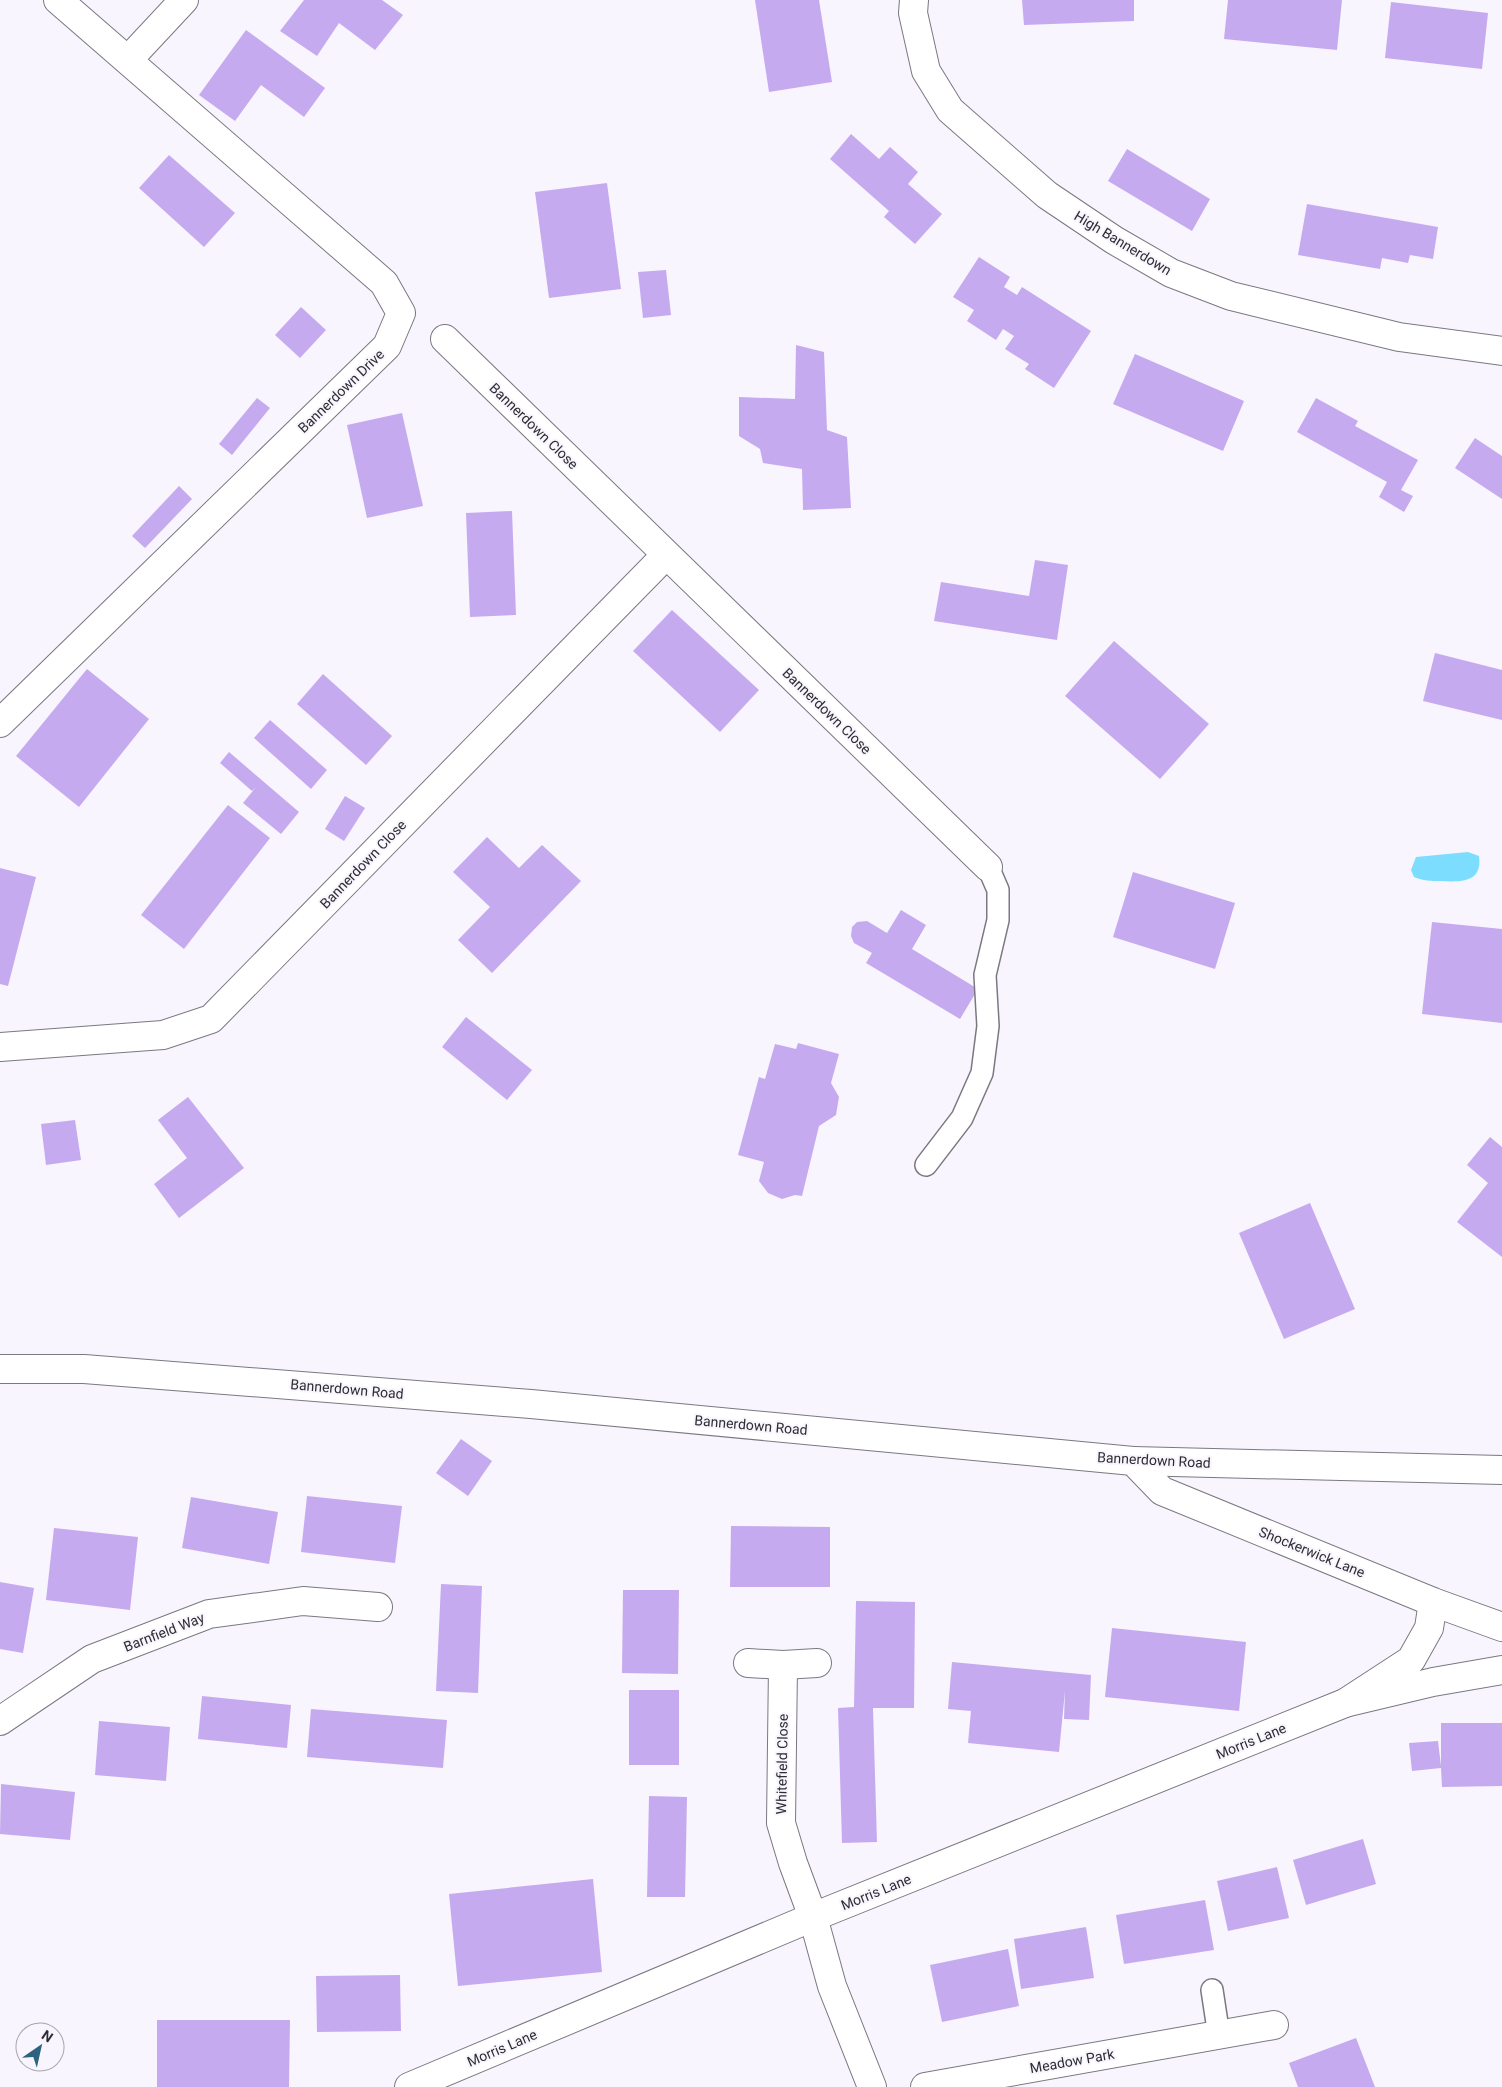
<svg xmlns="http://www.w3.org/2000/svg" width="1502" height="2087" font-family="Roboto,sans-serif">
<rect width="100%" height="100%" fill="#f8f5fe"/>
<path fill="#7dddff" d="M1468 852 1479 856C1483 883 1460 882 1441 881 1431 881 1423 881 1414 877L1411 870 1416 857Z"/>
<g fill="#c6aaf0">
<path d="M304 0H382L403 15 375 50 339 23 317 56 280 31Z"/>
<path d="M755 0H819L832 82 769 92Z"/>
<path d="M1022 0H1134V21L1024 25Z"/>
<path d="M1228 0H1342L1337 50 1224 39Z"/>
<path d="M1391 2 1488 13 1482 69 1385 58Z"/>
<path d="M246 30 325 88 304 117 261 85 235 121 199 95Z"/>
<path d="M851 134 879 159 890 147 918 172 908 184 942 214 915 244 884 217 889 211 830 159Z"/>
<path d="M1127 149 1210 199 1192 231 1108 181Z"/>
<path d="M169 155 235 213 204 247 139 188Z"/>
<path d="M607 183 621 289 549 298 535 192Z"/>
<path d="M1307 204 1438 227 1433 259 1410 255 1408 263 1382 258 1380 269 1298 255Z"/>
<path d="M979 257 1010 277 1004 287 1017 295 1022 287 1091 331 1054 388 1025 369 1029 364 1005 349 1014 336 1003 329 996 340 967 321 974 310 953 297Z"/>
<path d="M666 270 671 315 643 318 638 272Z"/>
<path d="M301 307 326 330 300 358 275 335Z"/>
<path d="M796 345 824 352 827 430 847 437 851 508 803 510 802 469 763 463 760 449 739 436V397L795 399Z"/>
<path d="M1135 354 1244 401 1223 451 1113 404Z"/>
<path d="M257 398 270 408 232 455 219 444Z"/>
<path d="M1316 398 1358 421 1355 426 1418 460 1401 490 1413 496 1404 512 1379 497 1387 482 1297 432Z"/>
<path d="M402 413 423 506 367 518 347 425Z"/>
<path d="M1475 438 1502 456V499L1455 468Z"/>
<path d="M179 486 192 499 145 548 132 536Z"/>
<path d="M512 511 516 615 470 617 466 513Z"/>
<path d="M1035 560 1068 565 1057 640 934 621 941 582 1029 596Z"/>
<path d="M672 610 759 690 720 732 633 651Z"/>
<path d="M1114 641 1209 724 1160 779 1065 696Z"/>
<path d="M1435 653 1502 670V720L1423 701Z"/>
<path d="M87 669 149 719 79 807 16 756Z"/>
<path d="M323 674 392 736 366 765 297 704Z"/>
<path d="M270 720 327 770 311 789 254 738Z"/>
<path d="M229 752 299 812 281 834 243 803 256 787 252 791 220 763Z"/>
<path d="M345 796 365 808 344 841 325 829Z"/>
<path d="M228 805 270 838 184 949 141 915Z"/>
<path d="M487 837 519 868 542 845 581 881 492 973 458 940 490 907 453 872Z"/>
<path d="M0 868 36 877 8 986 0 984Z"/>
<path d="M1133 872 1235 903 1215 969 1113 937Z"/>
<path d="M901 910 926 925 912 949 978 989 960 1019 866 963 872 953 854 943 851 936 852 927 857 922 867 921 887 933Z"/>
<path d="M1432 922 1502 929V1023L1422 1014Z"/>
<path d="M466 1017 532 1070 507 1100 442 1047Z"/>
<path d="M798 1043 839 1054 831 1083 839 1097 836 1115 819 1126 802 1196 795 1195 782 1199 768 1193 759 1181 764 1162 738 1155 759 1077 765 1079 775 1044 796 1049Z"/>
<path d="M188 1097 244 1168 179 1218 154 1184 187 1158 158 1120Z"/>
<path d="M75 1120 81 1160 46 1165 41 1124Z"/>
<path d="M1490 1137 1502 1147V1257L1457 1222 1488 1183 1467 1165Z"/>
<path d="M1310 1203 1355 1309 1284 1339 1239 1233Z"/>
<path d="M461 1439 492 1461 468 1496 436 1473Z"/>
<path d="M307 1496 402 1506 395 1563 301 1552Z"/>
<path d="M191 1497 278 1512 269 1564 182 1548Z"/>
<path d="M731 1526 830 1527V1587H730Z"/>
<path d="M54 1528 138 1537 130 1610 46 1600Z"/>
<path d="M0 1582 34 1588 23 1653 0 1649Z"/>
<path d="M441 1584 482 1586 478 1693 436 1691Z"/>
<path d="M623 1590H679L678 1674 622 1673Z"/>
<path d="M856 1601 915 1602 914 1708H873L877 1842 842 1843 838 1708 854 1707Z"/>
<path d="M1112 1628 1246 1642 1239 1711 1105 1697Z"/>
<path d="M952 1662 1091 1675 1089 1720 1064 1719 1065 1691 1059 1752 968 1743 971 1711 948 1709Z"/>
<rect x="629" y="1690" width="50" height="75"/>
<path d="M202 1696 291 1705 287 1748 198 1739Z"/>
<path d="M311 1709 447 1720 443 1768 307 1757Z"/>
<path d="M99 1721 170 1727 166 1781 95 1775Z"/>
<path d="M1441 1723H1502V1786L1442 1787 1441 1768 1412 1771 1409 1743 1438 1741 1441 1766Z"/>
<path d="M1 1784 75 1792 70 1840 0 1834Z"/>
<path d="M649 1796 687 1797 685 1897H647Z"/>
<path d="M1363 1839 1376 1884 1306 1905 1293 1860Z"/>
<path d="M1277 1867 1289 1918 1228 1931 1217 1881Z"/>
<path d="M593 1879 602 1972 458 1986 449 1894Z"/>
<path d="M1205 1900 1214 1950 1124 1964 1116 1915Z"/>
<path d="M1086 1927 1094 1978 1021 1989 1014 1939Z"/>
<path d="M1008 1949 1019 2006 942 2022 930 1965Z"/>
<path d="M400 1975 401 2031 317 2032 316 1976Z"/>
<path d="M157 2020H290L289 2087H157Z"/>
<path d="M1356 2038 1375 2087H1298L1289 2063Z"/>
</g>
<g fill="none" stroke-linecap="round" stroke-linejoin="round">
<defs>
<g id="service">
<path d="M926 1165 962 1118 982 1073 988 1026 985 975 998 920V890L988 867"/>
<path d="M1212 1990 1219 2036"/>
</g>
<g id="minor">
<path d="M914 0 913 13 926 71 950 110 1047 195 1114 240 1171 273 1231 296 1399 337 1502 351"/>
<path d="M128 60 184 0"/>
<path d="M445 339 988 867"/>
<path d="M0 723 387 346 401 313 384 283 58 0"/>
<path d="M0 1047 163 1035 211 1019 666 555"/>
<path d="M0 1369H84L531 1404 1133 1461 1162 1491 1433 1602 1502 1627"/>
<path d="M1433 1602 1429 1628 1411 1660 1345 1703 1433 1682 1502 1670"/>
<path d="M748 1663 783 1665 817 1663"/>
<path d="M783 1665 781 1823 793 1863 813 1917 832 1986 872 2087"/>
<path d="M0 1721 92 1659 209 1614 303 1601 378 1607"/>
<path d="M409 2087 813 1917 1345 1703"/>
<path d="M925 2087 1274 2025"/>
</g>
<path id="tertiary" d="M1133 1461 1502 1470"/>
</defs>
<use href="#service" stroke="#7b7880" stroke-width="24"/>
<use href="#minor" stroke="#7b7880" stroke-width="30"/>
<use href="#tertiary" stroke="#7b7880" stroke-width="30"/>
<use href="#service" stroke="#fff" stroke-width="21"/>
<use href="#minor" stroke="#fff" stroke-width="28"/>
<use href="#tertiary" stroke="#fff" stroke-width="28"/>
</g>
<g text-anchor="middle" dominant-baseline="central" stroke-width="4" stroke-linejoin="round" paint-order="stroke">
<g font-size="14" fill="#2d2c2f" stroke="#f8f5fe">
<text transform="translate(1123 243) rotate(31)">High Bannerdown</text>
<text transform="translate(341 391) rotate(-44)">Bannerdown Drive</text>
<text transform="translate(534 426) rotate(44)">Bannerdown Close</text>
<text transform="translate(827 711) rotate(44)">Bannerdown Close</text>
<text transform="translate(363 864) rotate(-46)">Bannerdown Close</text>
<text transform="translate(347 1389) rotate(5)">Bannerdown Road</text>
<text transform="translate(751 1425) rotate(5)">Bannerdown Road</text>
<text transform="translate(1154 1460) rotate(3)">Bannerdown Road</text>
<text transform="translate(1312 1552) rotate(22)">Shockerwick Lane</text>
<text transform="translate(164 1632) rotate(-21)">Barnfield Way</text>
<text transform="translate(1251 1741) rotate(-22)">Morris Lane</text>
<text transform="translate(782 1764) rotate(-89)">Whitefield Close</text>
<text transform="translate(876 1892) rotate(-22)">Morris Lane</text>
<text transform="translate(502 2048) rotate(-23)">Morris Lane</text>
<text transform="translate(1072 2061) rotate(-10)">Meadow Park</text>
</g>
</g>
<g transform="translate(40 2047) rotate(34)"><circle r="24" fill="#f8f5fe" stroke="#a7a5ab"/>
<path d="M0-4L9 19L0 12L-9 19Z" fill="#2c637e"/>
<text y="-8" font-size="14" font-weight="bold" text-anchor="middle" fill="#2d2c2f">N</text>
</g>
</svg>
